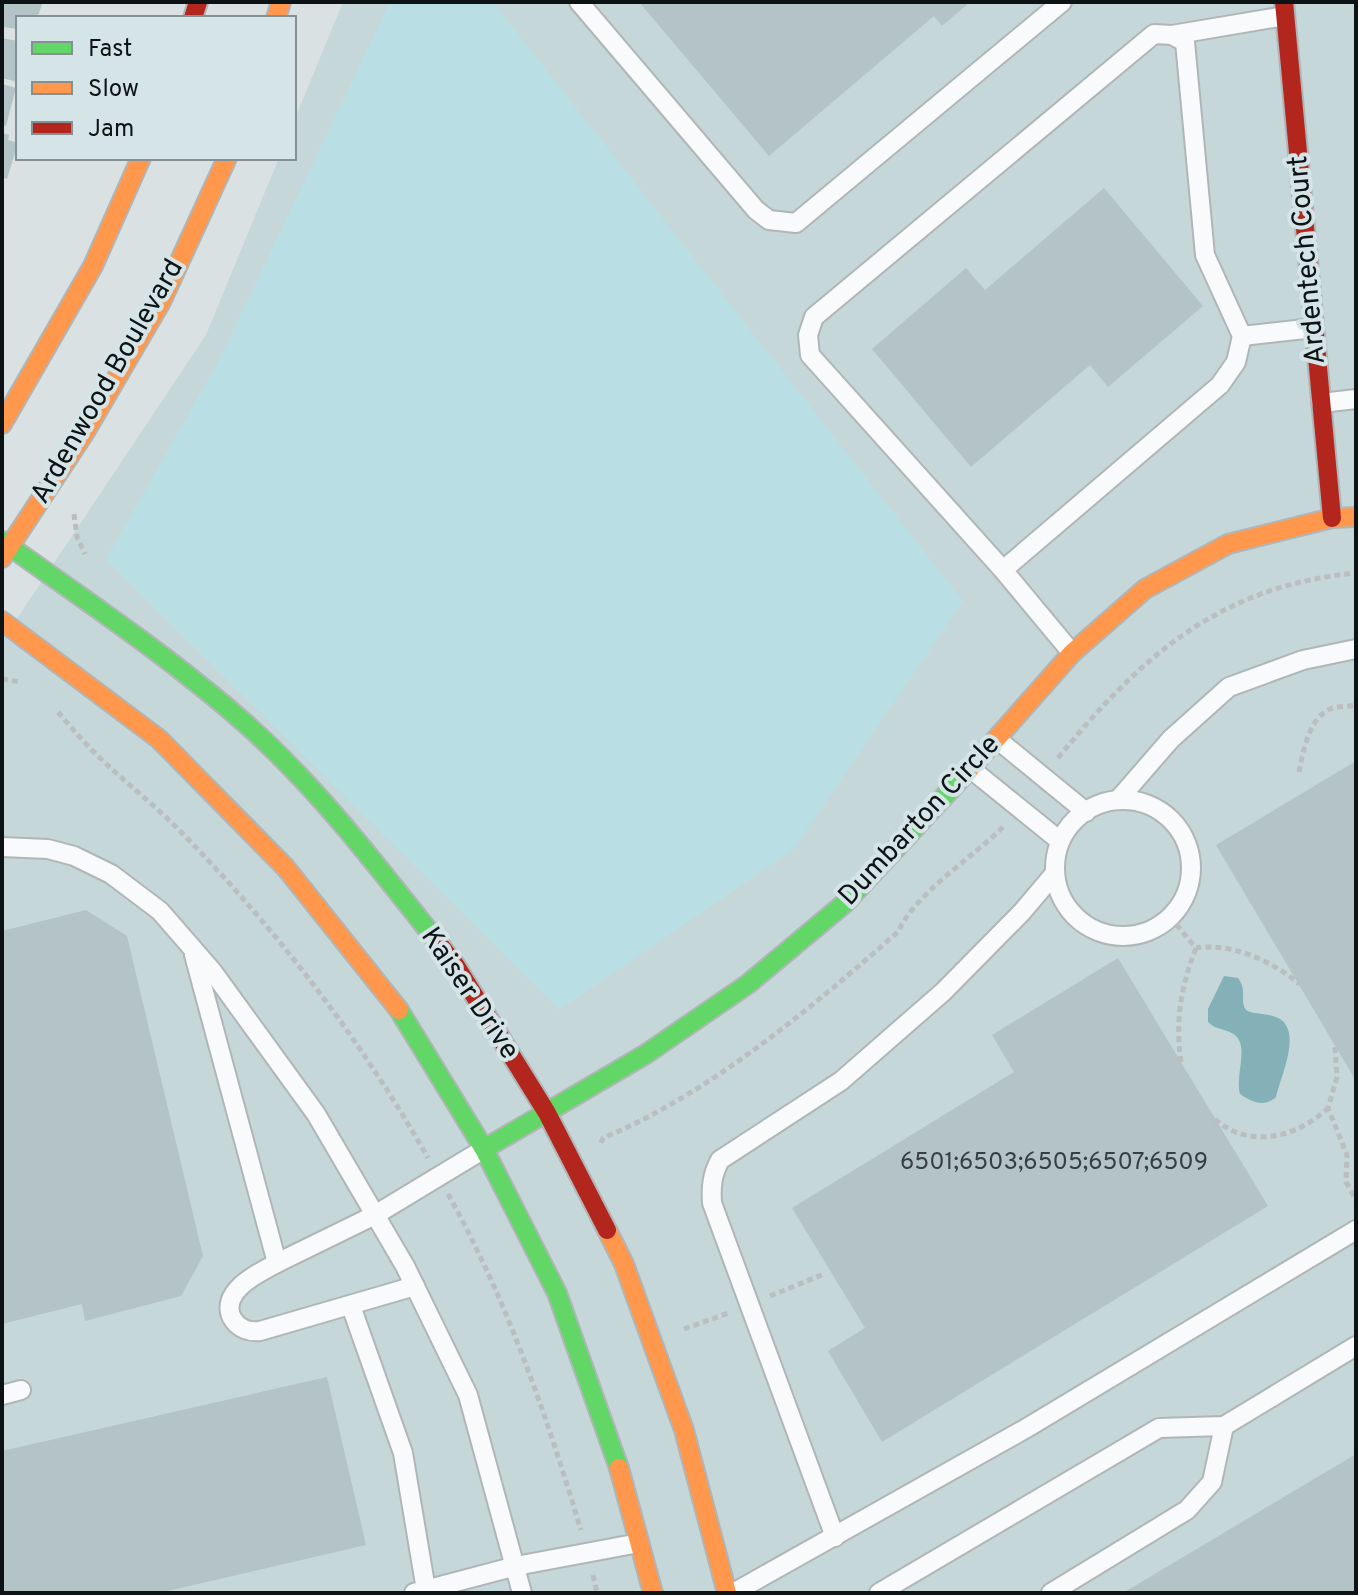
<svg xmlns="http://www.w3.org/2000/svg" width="1358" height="1595" font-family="Overpass,sans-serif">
<rect width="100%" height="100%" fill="#d9e1e2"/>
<path fill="#c5d7d9" d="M343 2H1356V1593H2V641L206 335 279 158H294V121Z"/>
<path fill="#b9dfe4" d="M390 2H493L963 601 793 850 559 1010 106 559 217 364Z"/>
<path fill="#83b1b7" d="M1224 976 1238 978C1248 991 1239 1000 1246 1010 1255 1015 1266 1013 1276 1017 1304 1028 1281 1075 1276 1097 1264 1108 1252 1102 1240 1094 1235 1075 1248 1051 1237 1037 1229 1028 1216 1031 1208 1022V1009Z"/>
<g fill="#b4c3c5">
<path d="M2 2H43L37 18H18V29L2 27Z"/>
<path d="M639 2H970L942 26 934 16 769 156Z"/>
<path d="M2 38 18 41V82L2 78Z"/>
<path d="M2 84 16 88 6 126 2 125Z"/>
<path d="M2 133 9 135 8 140 18 143 7 179 2 177Z"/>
<path d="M1104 188 1203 306 1108 387 1090 365 971 467 872 349 966 268 985 290Z"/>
<path d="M1356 761V1081L1216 845Z"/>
<path d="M86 910 127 936 203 1256 181 1296 85 1321 82 1304 2 1324V931Z"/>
<path d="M1118 958 1268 1206 882 1442 828 1351 865 1328 792 1208 1014 1072 992 1035Z"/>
<path d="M327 1377 366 1545 159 1593H2V1451Z"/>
<path d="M1356 1454V1593H1123Z"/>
</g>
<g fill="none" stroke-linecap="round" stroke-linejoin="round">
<defs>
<g id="lane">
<path d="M579 2 756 210 769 220 796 223 1062 2"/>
<path d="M1172 35 1285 16"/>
<path d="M1242 336 1314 328"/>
<path d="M1321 403 1356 399"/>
<path d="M1003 570 1220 385 1236 362 1242 336 1205 255 1185 42 1172 35 1154 34 814 317 808 335 810 355 1003 570 1072 653"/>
<path d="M998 740 1086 812"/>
<path d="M971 769 1060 841"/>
<path d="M1118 800 1171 739 1229 687 1303 660 1356 649"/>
<circle cx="1123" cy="868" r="68"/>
<path d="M2 847 48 849 74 856 111 874 160 911 213 972 316 1114 405 1266 468 1395 522 1593"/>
<path d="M194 955 277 1263C263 1271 243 1280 234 1294 221 1313 238 1334 260 1331L415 1286"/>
<path d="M277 1263 375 1215 484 1149"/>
<path d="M351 1306 403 1453 426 1590"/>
<path d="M2 1395 21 1390"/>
<path d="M835 1537 712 1203C711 1186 712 1175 720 1160L841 1081 943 992 1022 912 1055 873"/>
<path d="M414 1593 516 1566 639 1543"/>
<path d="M733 1593 1025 1429 1356 1230"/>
<path d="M879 1593 1159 1428 1224 1426 1356 1346"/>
<path d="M1051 1593 1187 1510 1212 1482 1224 1426"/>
</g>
<g id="fast">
<path d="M2 541C85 600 170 657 246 724 319 789 378 867 439 944"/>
<path d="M399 1010 484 1149 557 1293 619 1468"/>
<path d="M484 1149 646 1054 748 984 845 903 966 773"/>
</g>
<g id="slow">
<path d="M276 18 281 2"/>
<path d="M2 424 93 266 141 158"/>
<path d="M2 558 85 432 161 302 227 158"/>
<path d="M2 621 159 739 286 868 399 1010"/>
<path d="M966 773 1072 653 1145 589 1228 544 1332 518 1356 517"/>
<path d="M607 1230 624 1264 684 1430 727 1593"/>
<path d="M619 1468 653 1593"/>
</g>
<g id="jam">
<path d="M1284 2 1332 518"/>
<path d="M193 18 198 2"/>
<path d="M439 944 456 966 547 1113 607 1230"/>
</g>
</defs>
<use href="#lane" stroke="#b0b6b7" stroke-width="22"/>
<use href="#fast" stroke="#b0b6b7" stroke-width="22"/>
<use href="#slow" stroke="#b0b6b7" stroke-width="22"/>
<use href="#jam" stroke="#b0b6b7" stroke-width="22"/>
<g stroke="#bbbebe" stroke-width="5" stroke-dasharray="6 4" stroke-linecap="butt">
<path d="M74 514 77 537 85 554"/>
<path d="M2 679 20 682"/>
<path d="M58 712C71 727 84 743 99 757 126 783 157 807 183 834 278 931 361 1040 428 1158"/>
<path d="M1058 758C1141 656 1220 586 1356 573"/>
<path d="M1299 772C1303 752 1309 718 1330 709 1337 706 1348 707 1356 705"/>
<path d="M1170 917 1196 948C1231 942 1274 962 1299 984"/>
<path d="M1335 1047 1337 1077 1328 1108 1347 1155 1346 1182 1356 1200"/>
<path d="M1181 1062C1175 1021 1181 986 1196 948"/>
<path d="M1215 1119C1249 1150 1298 1137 1328 1108"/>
<path d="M601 1143 603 1138C711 1093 811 1008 898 932 915 893 975 856 1004 826"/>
<path d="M448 1194C507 1300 546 1414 581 1530"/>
<path d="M770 1296 824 1274"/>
<path d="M684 1329 731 1312"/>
<path d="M593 1575 597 1593"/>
</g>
<use href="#lane" stroke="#f9fafb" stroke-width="18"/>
<use href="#fast" stroke="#63d668" stroke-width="18"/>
<use href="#slow" stroke="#ff974d" stroke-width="18"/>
<use href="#jam" stroke="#b3261e" stroke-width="18"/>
</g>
<g text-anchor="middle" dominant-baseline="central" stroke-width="8" stroke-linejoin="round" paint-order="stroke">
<g font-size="24" fill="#373f40">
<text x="1054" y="1163">6501;6503;6505;6507;6509</text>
</g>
<g font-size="28" fill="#0d1314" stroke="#d5e4e6">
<text transform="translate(1308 260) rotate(-95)">Ardentech Court</text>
<text transform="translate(108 382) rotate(-60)">Ardenwood Boulevard</text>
<text transform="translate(920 821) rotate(-47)">Dumbarton Circle</text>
<text transform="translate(469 994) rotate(56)">Kaiser Drive</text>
</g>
</g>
<rect width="1358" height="1595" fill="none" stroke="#0d1314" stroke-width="8"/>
<rect x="16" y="16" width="280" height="144" fill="#d5e4e6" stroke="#859092" stroke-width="2"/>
<rect x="32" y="42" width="40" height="12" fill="#63d668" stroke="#859092" stroke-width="2"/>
<text x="88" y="56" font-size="24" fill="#0d1314">Fast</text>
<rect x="32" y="82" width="40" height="12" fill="#ff974d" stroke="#859092" stroke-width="2"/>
<text x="88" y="96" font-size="24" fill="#0d1314">Slow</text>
<rect x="32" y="122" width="40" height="12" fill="#b3261e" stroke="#859092" stroke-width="2"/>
<text x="88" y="136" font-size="24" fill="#0d1314">Jam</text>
</svg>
